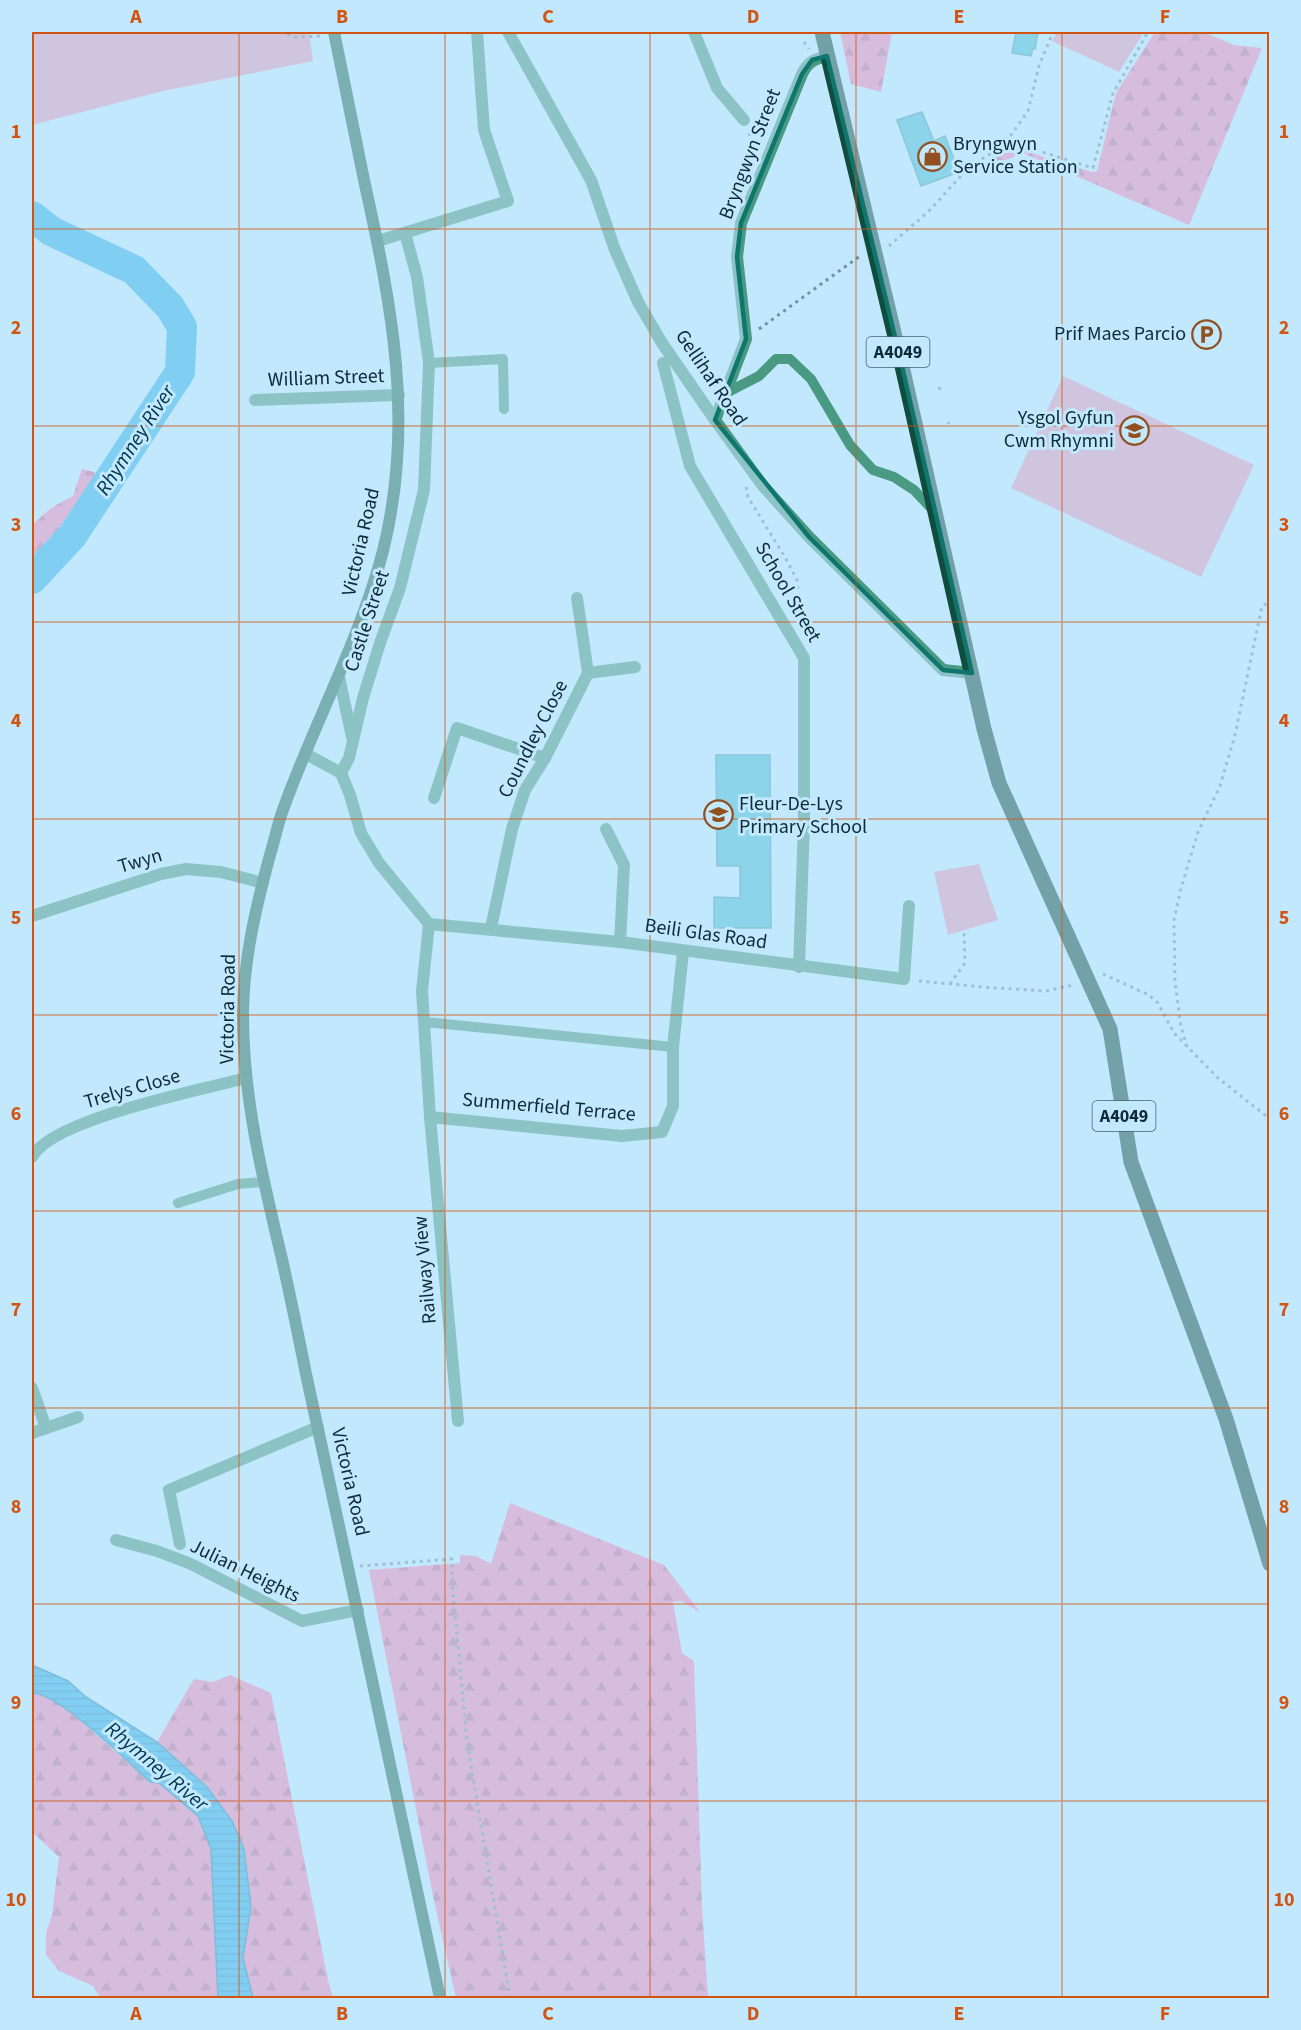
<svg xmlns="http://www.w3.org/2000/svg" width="1301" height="2030" font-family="'Source Sans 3',sans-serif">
<defs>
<pattern id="forest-firs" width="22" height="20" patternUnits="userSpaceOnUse" patternTransform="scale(1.5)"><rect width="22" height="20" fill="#ed88b5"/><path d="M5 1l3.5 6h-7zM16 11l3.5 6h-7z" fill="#be6f94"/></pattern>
<pattern id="water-rules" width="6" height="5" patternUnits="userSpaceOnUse" patternTransform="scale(1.5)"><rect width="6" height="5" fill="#32b0e7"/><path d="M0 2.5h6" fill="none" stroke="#298fbc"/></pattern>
</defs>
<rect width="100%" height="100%" fill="#c2e8fd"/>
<g fill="#df9cb8">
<path d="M32 32H309L313 61 163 91 32 125Z"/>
<path d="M1057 32H1144L1119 72 1052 41Z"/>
<path d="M1063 376 1254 465 1201 577 1011 488Z"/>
<path d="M979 864 998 920 948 935 934 872Z"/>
</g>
<g fill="url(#forest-firs)">
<path d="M840 32H892L881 92 851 84Z"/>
<path d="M1155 32H1203L1234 45 1262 48 1189 225 1023 153 979 171 1009 146 1092 172 1097 171 1116 93Z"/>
<path d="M82 469 97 473 59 528 32 557V525L51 508 73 496Z"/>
<path d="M510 1503 664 1565 700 1612 681 1601 673 1602 682 1653 694 1661 702 1908 708 1998H456L433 1896 369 1570 460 1563V1555L476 1556 491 1564Z"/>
<path d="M230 1675 271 1693 328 1980 333 1998H253L243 1958 251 1906 232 1821 207 1787 157 1742 194 1679 213 1682Z"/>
<path d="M40 1692 64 1706 150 1782 159 1783 198 1816 211 1849 218 1998H100L93 1986 59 1971 46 1955V1933L52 1915 59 1857 32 1832V1693Z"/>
</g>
<path fill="url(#water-rules)" stroke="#2888b2" stroke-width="1.5" d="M32 1665 68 1681 86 1697 157 1742 207 1787 232 1821 244 1849 251 1906 243 1958 253 1998H218L211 1849 198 1816 159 1783 150 1782C128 1762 58 1692 32 1693Z"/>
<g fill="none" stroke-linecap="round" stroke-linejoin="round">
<path stroke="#32b0e7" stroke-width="30" d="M32 216 51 231 134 270 170 307 182 327 180 372 72 536 32 579"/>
</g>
<g fill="#4bbdd3" stroke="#4c9cad" stroke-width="1.5">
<path d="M1016 32H1038L1035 49 1033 48 1031 56 1012 53Z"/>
<path d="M922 112 934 141 945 136 959 172 921 186 897 120Z"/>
<path d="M716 755H770L771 928H714V897L740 898V866H717Z"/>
</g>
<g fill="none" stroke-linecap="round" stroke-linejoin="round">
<g stroke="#7091a3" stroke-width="3" stroke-dasharray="3 4.5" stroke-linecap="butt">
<path d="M280 32 296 37 323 36"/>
<path d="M804 42 809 49"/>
<path d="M749 133 756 149"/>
<path d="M1007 141 1093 168 1113 93 1148 32"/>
<path d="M889 246 930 210 968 168 1004 145 1028 111 1039 66 1053 32"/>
<path d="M759 329 860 256"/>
<path d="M918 361 927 357"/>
<path d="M939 387 940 390"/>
<path d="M948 422 949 424"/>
<path d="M746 487 748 497 786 559 797 580 801 623"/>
<path d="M1103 974 1149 995 1158 1003 1174 1033 1218 1078 1270 1119"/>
<path d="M919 981 982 987 1046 991 1073 985"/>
<path d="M950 984 965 963 964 930"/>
<path d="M1187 1047 1181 1026 1175 982 1174 920 1181 888 1198 832 1220 786 1235 735 1262 606 1270 602"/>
<path d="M360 1566 452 1559V1581L467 1741 510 1998"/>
</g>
<g stroke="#4a9a83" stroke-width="10">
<path d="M429 363 503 359 504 409"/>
<path d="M724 394 759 376 776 359H790L811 379 850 445 873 470 894 477 914 490 933 510"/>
<path d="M425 1022 673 1047"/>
<path d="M178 1203 238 1184 263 1182"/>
</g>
<g stroke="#4a9a83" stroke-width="12">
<path d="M508 32 591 180 615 250 638 302 662 343 715 420 763 486 809 537 943 670 972 673"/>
<path d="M694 32 717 88 744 120"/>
<path d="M405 233 417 277 429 363 424 490 400 588 380 643 363 698 349 758 341 773 350 795 361 833 379 863 429 924"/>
<path d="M378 241 508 201 484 130 477 32"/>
<path d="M663 363 690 466 804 658V823L799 967"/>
<path d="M255 400 399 395"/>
<path d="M715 420 746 339 737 257 741 223 802 74C808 62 814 59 827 56"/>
<path d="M588 673 635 667"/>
<path d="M339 677 352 737"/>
<path d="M306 754 341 773"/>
<path d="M434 798 457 728 545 758"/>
<path d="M606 829 624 865 620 942"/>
<path d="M32 916 161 874 186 869 221 872 263 883"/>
<path d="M429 924 620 942 904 979 909 906"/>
<path d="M429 924 422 991 430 1117 458 1421"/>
<path d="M491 928 512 829 525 790 545 758 588 673 577 598"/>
<path d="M430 1117 622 1136 662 1132 673 1106V1047L683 952"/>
<path d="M32 1157C52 1119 201 1090 246 1078"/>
<path d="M32 1388 46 1428"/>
<path d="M32 1433 78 1417"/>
<path d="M116 1540 157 1551 191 1564 302 1621 358 1610"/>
<path d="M180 1544 169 1490 318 1427"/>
</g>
<path stroke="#246d5a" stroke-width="12" d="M334 32C344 81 354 131 364 180 392 307 415 422 383 551 360 640 315 721 284 807 278 822 275 839 270 855 256 907 243 961 243 1015 243 1097 262 1175 281 1255 290 1294 298 1334 306 1374 351 1582 397 1790 440 1998"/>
<path stroke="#104d3e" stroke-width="15" d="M822 32 902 366 984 729 999 783 1110 1029 1131 1162 1226 1419 1270 1564"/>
</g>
<path d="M0 0H1301V2030H0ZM827 56 902 366 972 673 943 670 809 537 715 420 746 339 737 257 741 223 802 74 812 60Z" fill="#c2e8fd" fill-opacity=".55" fill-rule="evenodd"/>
<path fill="none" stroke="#0f766e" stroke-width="4.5" stroke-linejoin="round" d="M827 56 902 366 972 673 943 670 809 537 715 420 746 339 737 257 741 223 802 74 812 60Z"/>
<path fill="none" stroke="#d25410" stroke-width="1.5" stroke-opacity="0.55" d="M239 32V1998M445 32V1998M650 32V1998M856 32V1998M1062 32V1998M32 229H1270M32 426H1270M32 622H1270M32 819H1270M32 1015H1270M32 1211H1270M32 1408H1270M32 1604H1270M32 1801H1270"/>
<defs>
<symbol id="shop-ring" viewBox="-11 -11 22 22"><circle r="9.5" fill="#c2e8fd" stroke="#924f1f" stroke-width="1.5"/><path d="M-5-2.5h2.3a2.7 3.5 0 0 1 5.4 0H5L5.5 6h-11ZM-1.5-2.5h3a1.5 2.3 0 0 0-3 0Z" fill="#924f1f"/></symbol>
<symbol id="parking-ring" viewBox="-11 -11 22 22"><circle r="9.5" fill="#c2e8fd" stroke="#924f1f" stroke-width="1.5"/><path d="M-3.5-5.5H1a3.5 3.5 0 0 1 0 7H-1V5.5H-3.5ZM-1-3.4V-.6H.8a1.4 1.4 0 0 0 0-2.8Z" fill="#924f1f"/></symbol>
<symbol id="school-ring" viewBox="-11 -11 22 22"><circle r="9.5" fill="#c2e8fd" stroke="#924f1f" stroke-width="1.5"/><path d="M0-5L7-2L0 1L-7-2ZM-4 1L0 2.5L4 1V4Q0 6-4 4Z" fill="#924f1f"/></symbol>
</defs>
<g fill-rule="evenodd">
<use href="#shop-ring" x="916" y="140" width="33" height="33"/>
<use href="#parking-ring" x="1190" y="318" width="33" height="33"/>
<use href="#school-ring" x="1118" y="414" width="33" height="33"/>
<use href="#school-ring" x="702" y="798" width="33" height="33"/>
</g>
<g text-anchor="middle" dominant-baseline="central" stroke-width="6" stroke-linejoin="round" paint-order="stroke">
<g fill="#c2e8fd" stroke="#456372" stroke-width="1.5">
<rect x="866.5" y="337" width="63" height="30" rx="4.5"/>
<rect x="1092.5" y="1101" width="63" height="30" rx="4.5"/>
</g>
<g font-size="18" font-weight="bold" fill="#0f2a37">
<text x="898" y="352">A4049</text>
<text x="1124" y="1116">A4049</text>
</g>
<g font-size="20" fill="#0f2a37" stroke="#c2e8fd" text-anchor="start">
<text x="953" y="144">Bryngwyn<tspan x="953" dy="23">Service Station</tspan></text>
<text x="1186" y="334" text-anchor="end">Prif Maes Parcio</text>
<text x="1114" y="418" text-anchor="end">Ysgol Gyfun<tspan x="1114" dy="23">Cwm Rhymni</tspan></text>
<text x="739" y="804">Fleur-De-Lys<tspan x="739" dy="23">Primary School</tspan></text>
</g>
<g font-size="20" fill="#0f2a37" stroke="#c2e8fd">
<text transform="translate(750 154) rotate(-69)">Bryngwyn Street</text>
<text transform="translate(326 378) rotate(-2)">William Street</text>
<text transform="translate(711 378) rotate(56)">Gellihaf Road</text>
<text transform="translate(361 542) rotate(-77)">Victoria Road</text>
<text transform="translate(788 592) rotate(60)">School Street</text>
<text transform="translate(367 621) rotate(-72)">Castle Street</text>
<text transform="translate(533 739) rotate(-63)">Coundley Close</text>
<text transform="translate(140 861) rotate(-16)">Twyn</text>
<text transform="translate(706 934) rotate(8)">Beili Glas Road</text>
<text transform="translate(228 1009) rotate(-89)">Victoria Road</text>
<text transform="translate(132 1089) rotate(-16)">Trelys Close</text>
<text transform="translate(549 1107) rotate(5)">Summerfield Terrace</text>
<text transform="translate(425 1270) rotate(-95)">Railway View</text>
<text transform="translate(350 1482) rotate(77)">Victoria Road</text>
<text transform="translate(245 1571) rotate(26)">Julian Heights</text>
</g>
<g font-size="21" font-style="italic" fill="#00354b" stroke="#c2e8fd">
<text transform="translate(135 440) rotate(-57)">Rhymney River</text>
<text transform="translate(157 1766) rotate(40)">Rhymney River</text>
</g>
</g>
<rect width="1301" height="2030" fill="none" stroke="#c2e8fd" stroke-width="66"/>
<rect x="33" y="33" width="1235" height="1964" fill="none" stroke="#d25410" stroke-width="2"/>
<g font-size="20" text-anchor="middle" font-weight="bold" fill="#d25410">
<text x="136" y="23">A</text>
<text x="342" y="23">B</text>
<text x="548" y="23">C</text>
<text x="753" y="23">D</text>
<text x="959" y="23">E</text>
<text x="1165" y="23">F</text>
<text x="16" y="138">1</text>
<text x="1284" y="138">1</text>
<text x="16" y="334">2</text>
<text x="1284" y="334">2</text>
<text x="16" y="531">3</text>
<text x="1284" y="531">3</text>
<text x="16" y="727">4</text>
<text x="1284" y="727">4</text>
<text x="16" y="924">5</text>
<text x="1284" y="924">5</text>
<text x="16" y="1120">6</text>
<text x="1284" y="1120">6</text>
<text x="16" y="1316">7</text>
<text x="1284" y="1316">7</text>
<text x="16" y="1513">8</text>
<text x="1284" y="1513">8</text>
<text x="16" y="1709">9</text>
<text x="1284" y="1709">9</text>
<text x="16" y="1906">10</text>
<text x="1284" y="1906">10</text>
<text x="136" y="2020">A</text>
<text x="342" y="2020">B</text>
<text x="548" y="2020">C</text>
<text x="753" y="2020">D</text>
<text x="959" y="2020">E</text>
<text x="1165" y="2020">F</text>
</g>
</svg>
